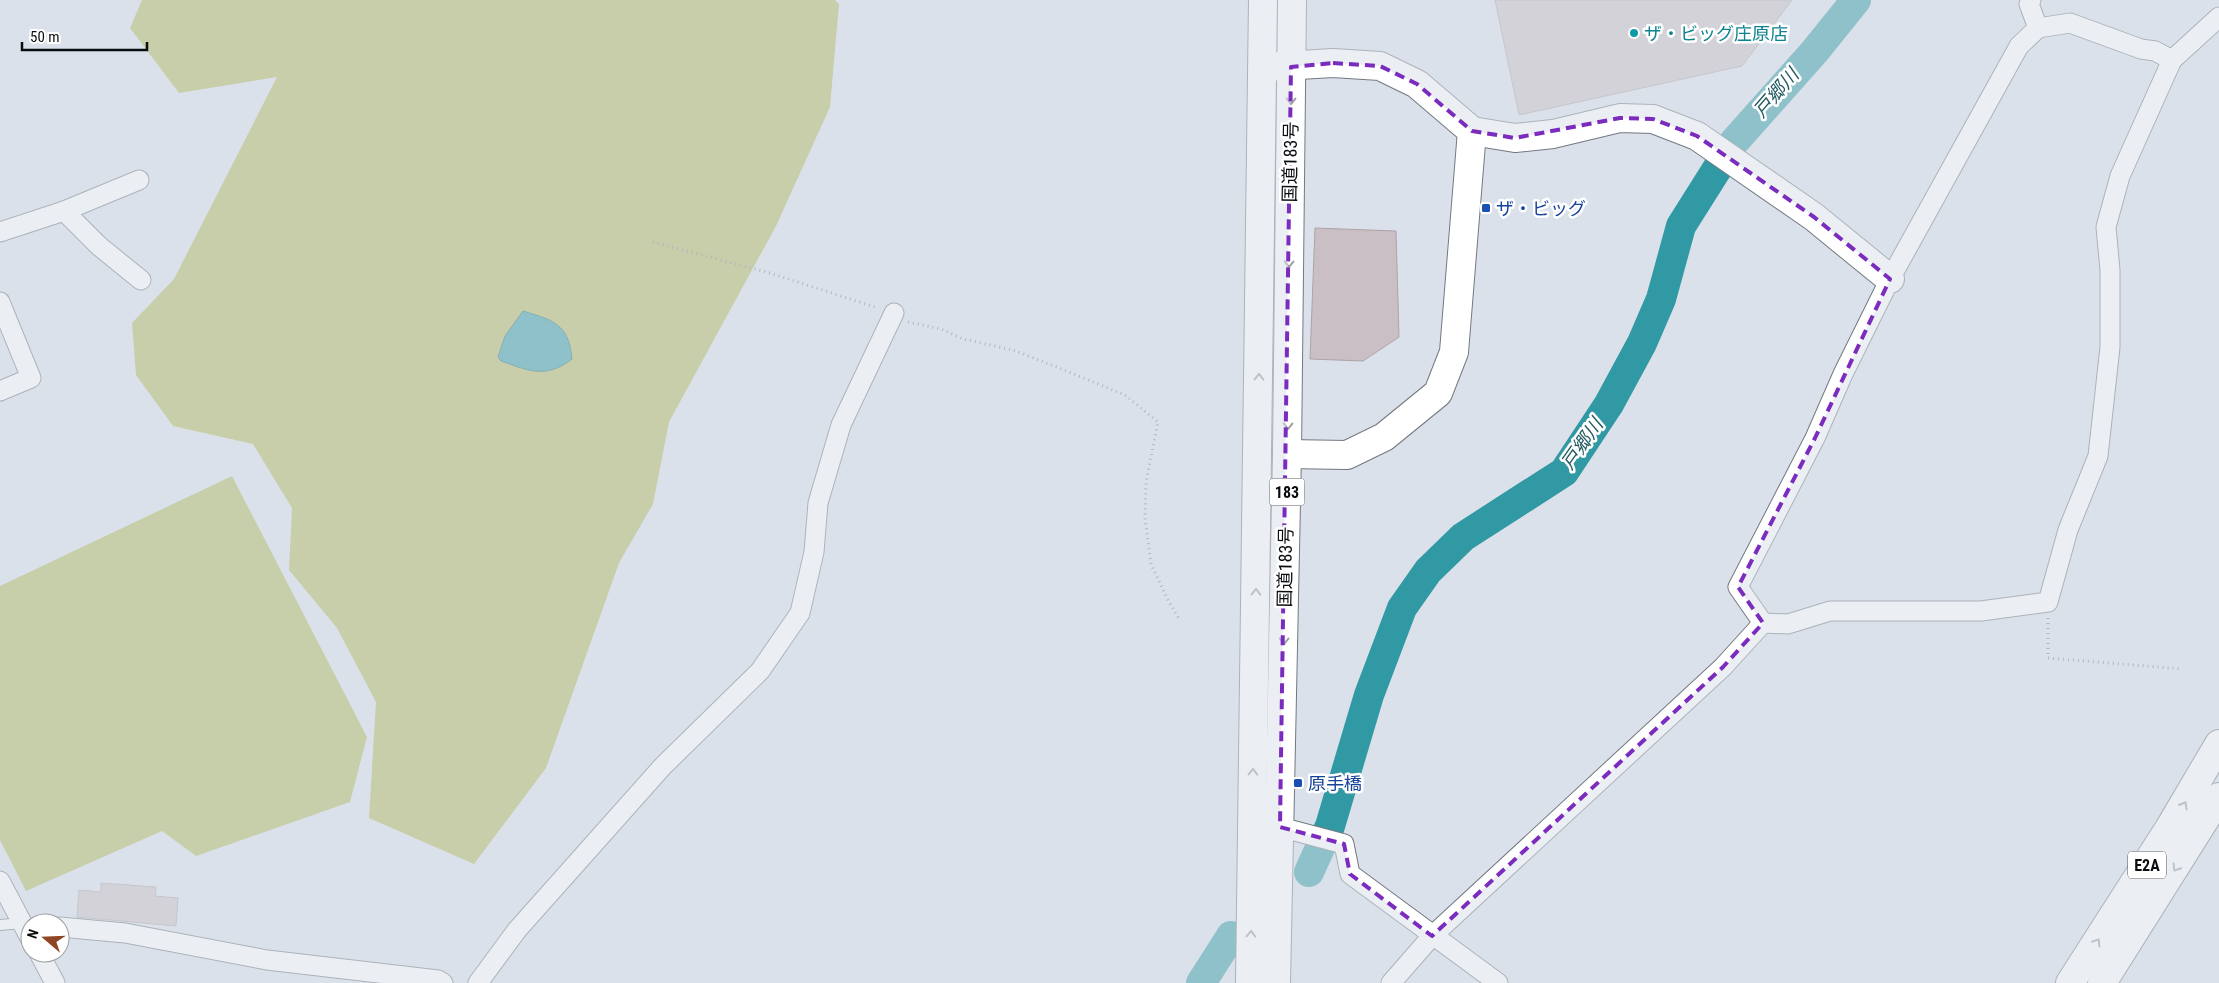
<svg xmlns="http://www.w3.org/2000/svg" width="2219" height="983" font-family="'Roboto Condensed','Noto Sans JP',sans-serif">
<rect width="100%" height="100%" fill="#dae1ea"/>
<path fill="#b0b75d" d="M232 476 367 737 350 802 196 856 162 831 26 891 0 840V586Z"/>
<path fill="#b0b75b" d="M142 0H835L839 4 830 107 776 226 669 422 653 504 619 563 546 768 474 864 369 818 376 702 337 628 289 570 292 508 253 444 173 426 136 375 132 323 174 279 277 77 179 93 130 28Z"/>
<path fill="#3199a4" stroke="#256f78" d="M523 311C553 320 569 324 572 359 546 379 529 371 501 361L498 357 505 336Z"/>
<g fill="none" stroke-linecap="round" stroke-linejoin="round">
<g stroke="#3199a4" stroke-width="30">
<path d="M1309 872 1330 826 1369 695 1402 608 1428 571 1463 537 1564 472 1609 404 1642 343 1661 299 1681 226 1734 142 1815 51 1856 0"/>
<path d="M1201 983 1231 936"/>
</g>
</g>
<g fill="#cabfc5" stroke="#ada3a8">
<path d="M1495 0H1792L1742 66 1519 115Z"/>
<path d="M1315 228 1396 231 1399 337 1363 361 1310 359Z"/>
<path d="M101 883 156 887 155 896 178 898 176 926 77 917 79 890 101 892Z"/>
</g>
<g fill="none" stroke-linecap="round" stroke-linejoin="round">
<defs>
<path id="lane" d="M0 925 22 923"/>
<g id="street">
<path d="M2031 0 2029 4 2038 28"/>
<path d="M64 211 139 180"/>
<path d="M0 232 64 211 99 246 141 280"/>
<path d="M0 302 31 378 0 391"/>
<path d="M1763 623 1788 624 1830 611H1981L2048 602 2068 530 2098 456 2110 347V270L2106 227 2120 176 2172 60 2219 17"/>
<path d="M1763 623 1738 587 1815 438 1843 374 1890 279 2019 46 2038 28 2070 23 2141 49 2155 51 2172 60"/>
<path d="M1280 827 1344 844 1350 874 1498 983"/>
<path d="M0 881 30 938"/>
<path d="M60 927 125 933 267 960 438 980 443 983"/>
<path d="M39 953 55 983"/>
<path d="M478 983 517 930 663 766 760 671 800 613 814 552 818 503 841 425 894 313"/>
<path d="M1391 983 1432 936 1723 667 1763 623"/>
</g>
<g id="secondary">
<path d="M1267 67 1333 63 1380 66 1417 84 1472 131 1515 138 1553 134 1620 118 1653 119 1697 136 1814 217 1890 279"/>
<path d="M1287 454 1347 455 1384 437 1438 393 1454 352 1472 131"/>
</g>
<g id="highway">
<path d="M1250 983 1263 0"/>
<path d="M1276 983 1287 454 1292 0"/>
<path d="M2070 983 2170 827 2219 744"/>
<path d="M2102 983 2219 797"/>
</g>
</defs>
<use href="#lane" stroke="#737981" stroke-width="12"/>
<use href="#street" stroke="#737981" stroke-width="21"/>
<use href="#secondary" stroke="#737981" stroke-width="30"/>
<use href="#highway" stroke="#737981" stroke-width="30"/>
<g stroke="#7e838a" stroke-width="3" stroke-dasharray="1 4" stroke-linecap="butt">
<path d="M653 242 770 273 878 308"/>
<path d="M908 322 941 329 963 339 1013 350 1054 366 1125 395 1158 422 1146 482 1145 518 1151 564 1168 600 1179 619"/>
<path d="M2048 618V658L2182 669"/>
</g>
<use href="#lane" stroke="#fff" stroke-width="10"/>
<use href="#street" stroke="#fff" stroke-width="19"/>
<use href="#secondary" stroke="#fff" stroke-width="28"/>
<use href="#highway" stroke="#fff" stroke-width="28"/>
</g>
<defs><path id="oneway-chevron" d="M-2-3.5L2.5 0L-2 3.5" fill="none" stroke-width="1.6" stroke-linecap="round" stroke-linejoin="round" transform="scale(1.25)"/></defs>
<g stroke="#9d9e9f">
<use href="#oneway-chevron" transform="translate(1291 101) rotate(91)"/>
<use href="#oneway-chevron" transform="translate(1289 264) rotate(91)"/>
<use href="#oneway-chevron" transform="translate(1259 377) rotate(-89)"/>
<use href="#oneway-chevron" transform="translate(1288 426) rotate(91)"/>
<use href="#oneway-chevron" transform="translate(1256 592) rotate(-89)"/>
<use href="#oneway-chevron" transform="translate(1284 641) rotate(91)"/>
<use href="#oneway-chevron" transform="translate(1253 772) rotate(-89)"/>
<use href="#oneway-chevron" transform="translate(2184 805) rotate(-60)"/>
<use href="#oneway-chevron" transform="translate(2176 868) rotate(122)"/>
<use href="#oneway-chevron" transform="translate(1251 934) rotate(-89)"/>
<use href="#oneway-chevron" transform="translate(2097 942) rotate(-57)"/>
</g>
<path d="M0 0H2219V983H0ZM1333 63 1380 66 1417 84 1472 131 1515 138 1620 118 1653 119 1697 136 1814 217 1890 279 1815 438 1738 587 1763 623 1723 667 1432 936 1350 874 1344 844 1280 827 1291 67Z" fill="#dae1ea" fill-opacity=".55" fill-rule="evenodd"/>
<path fill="none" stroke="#7b2cbf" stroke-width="4" stroke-dasharray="10 6" stroke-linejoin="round" d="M1333 63 1380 66 1417 84 1472 131 1515 138 1620 118 1653 119 1697 136 1814 217 1890 279 1815 438 1738 587 1763 623 1723 667 1432 936 1350 874 1344 844 1280 827 1291 67Z"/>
<circle fill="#0f9aa8" stroke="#fff" stroke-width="2" cx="1634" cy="33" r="5"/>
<g fill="#1a4fb4" stroke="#fff" stroke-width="2">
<rect x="1481" y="203" width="10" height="10" rx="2.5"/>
<rect x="1293" y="778" width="10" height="10" rx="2.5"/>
</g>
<g text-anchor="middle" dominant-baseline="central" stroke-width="5" stroke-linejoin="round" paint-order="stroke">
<g fill="#fff" stroke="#545658" stroke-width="1">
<rect x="1269.5" y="478.5" width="35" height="27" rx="4"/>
<rect x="2128" y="851.5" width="38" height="27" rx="4"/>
</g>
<g font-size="16" font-weight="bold" fill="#0a0d10">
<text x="1287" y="492">183</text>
<text x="2147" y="865">E2A</text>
</g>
<g font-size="18" fill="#0d838f" stroke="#fff" text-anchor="start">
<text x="1644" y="33">ザ・ビッグ庄原店</text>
</g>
<g font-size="18" fill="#0a0d10" stroke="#fff">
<text transform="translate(1290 162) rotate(-89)">国道183号</text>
<text transform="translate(1285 567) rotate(-89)">国道183号</text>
</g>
<g font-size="18" fill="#164399" stroke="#fff" text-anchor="start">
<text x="1496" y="208">ザ・ビッグ</text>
<text x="1308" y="783">原手橋</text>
</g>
<g font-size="19" font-style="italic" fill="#235a61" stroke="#fff">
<text transform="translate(1776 93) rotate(-49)">戸郷川</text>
<text transform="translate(1582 444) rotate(-55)">戸郷川</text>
</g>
</g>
<g transform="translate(45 938) rotate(289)"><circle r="24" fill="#ffffff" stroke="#9d9e9f"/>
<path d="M0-4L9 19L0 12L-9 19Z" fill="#8e4624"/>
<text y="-8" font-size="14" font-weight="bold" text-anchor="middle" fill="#0a0d10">N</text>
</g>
<path d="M22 42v8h125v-8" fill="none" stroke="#0a0d10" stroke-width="2.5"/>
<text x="30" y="42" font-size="15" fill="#0a0d10" stroke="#ffffff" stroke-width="4" paint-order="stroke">50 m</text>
</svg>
